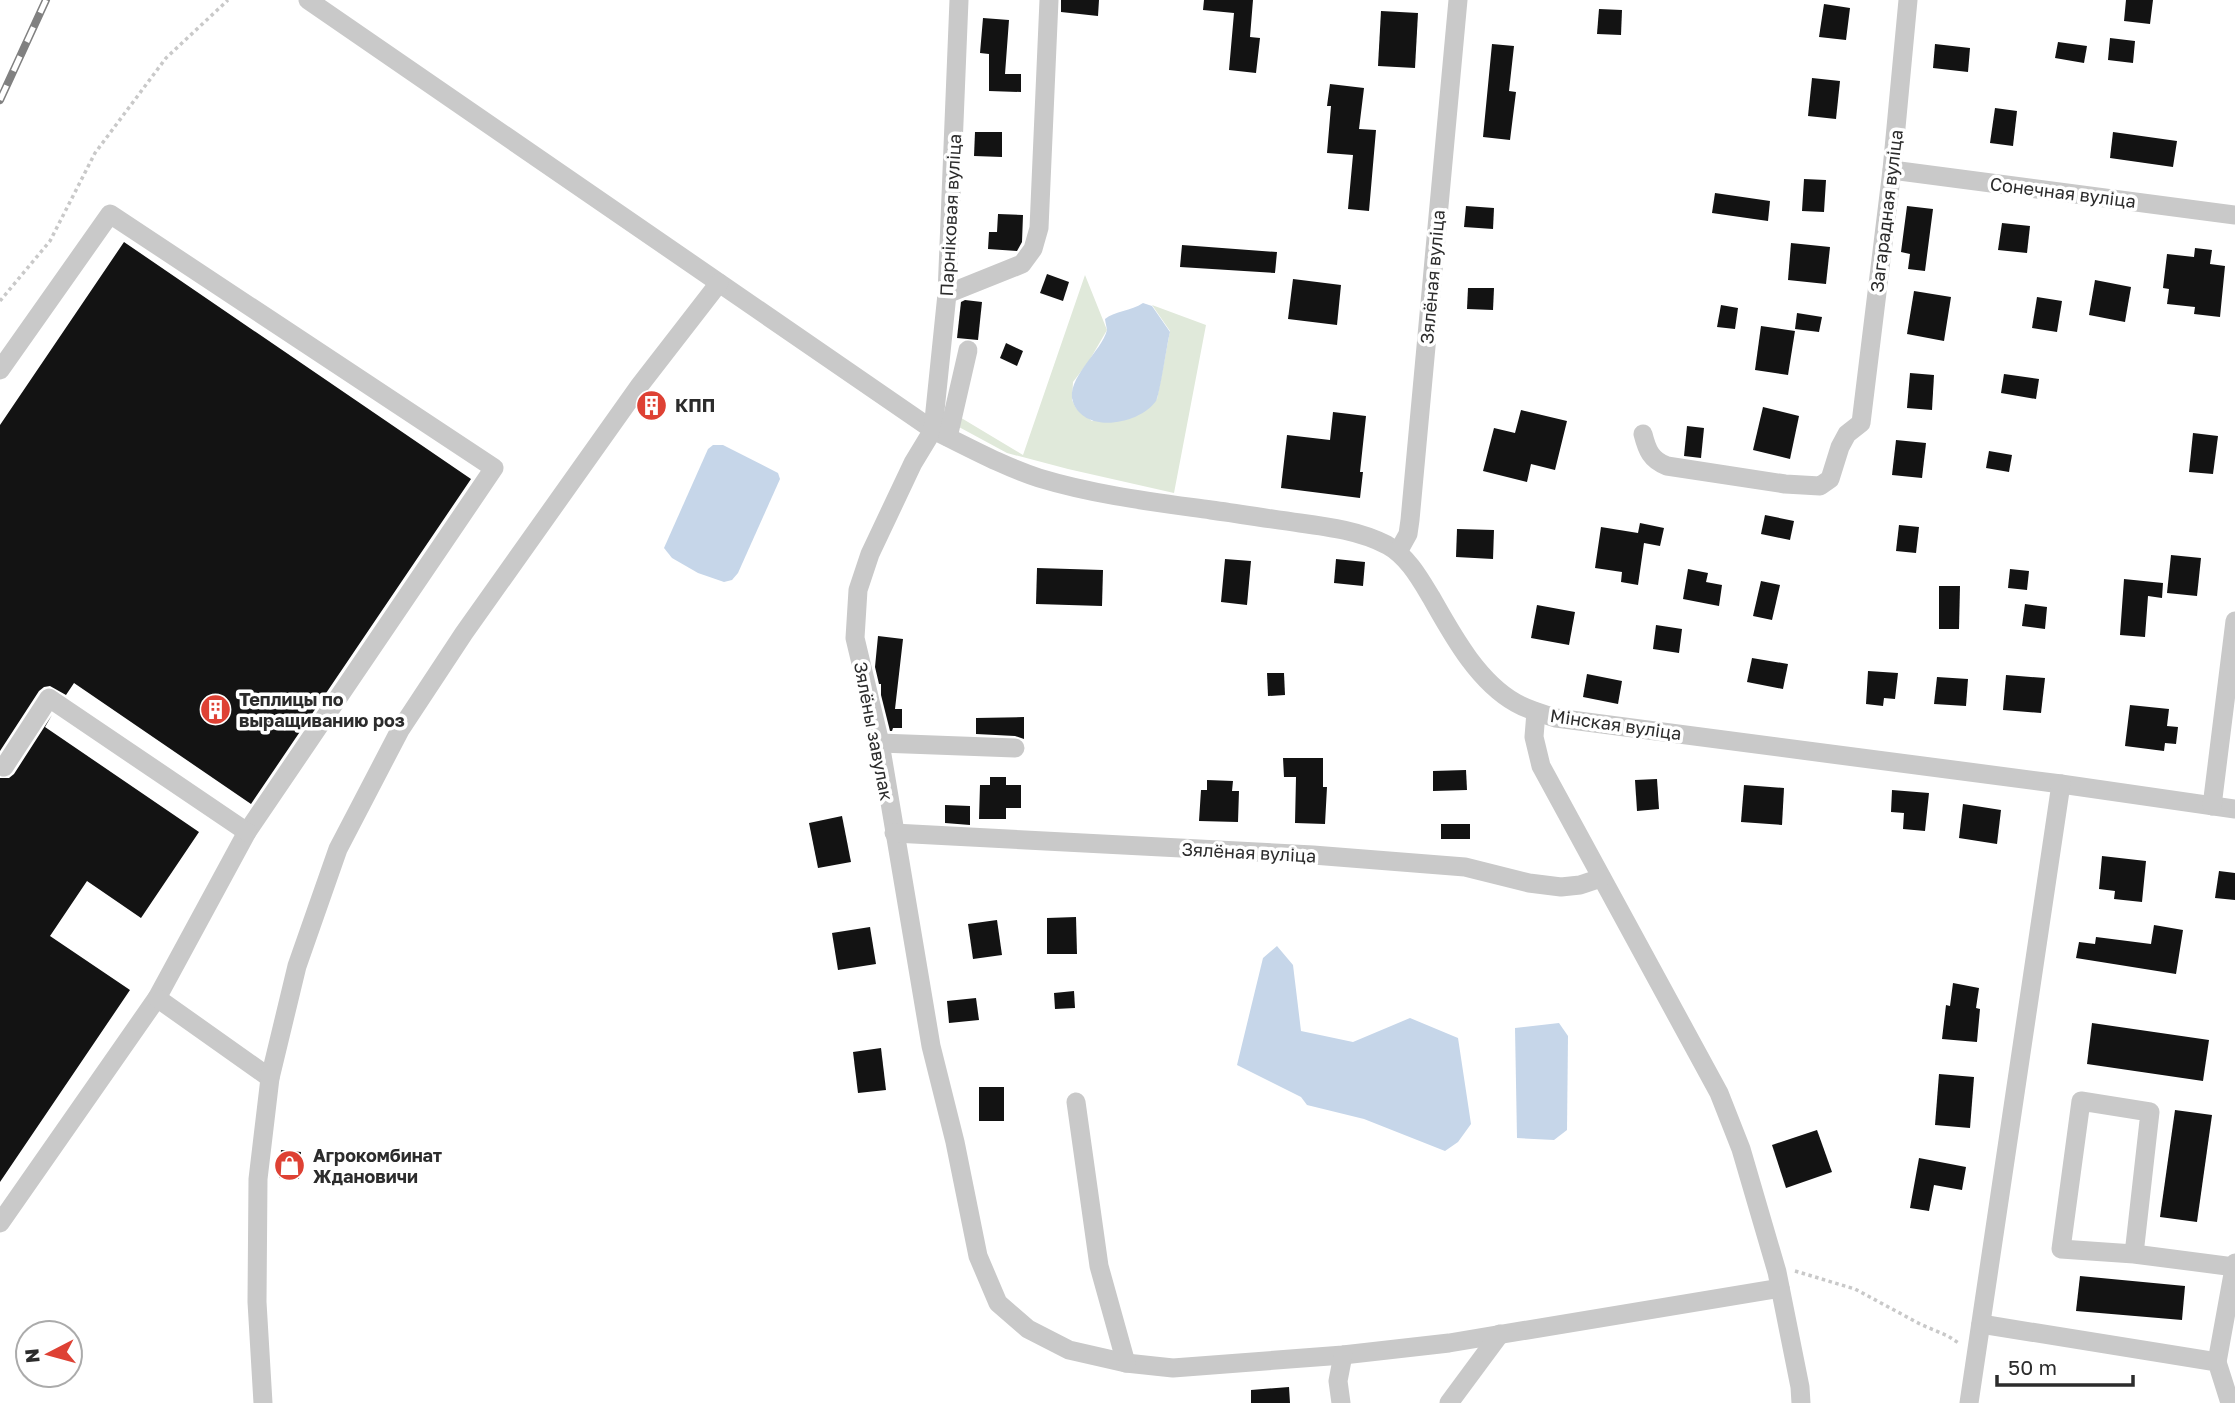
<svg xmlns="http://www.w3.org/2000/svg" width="2235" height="1403" font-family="'Golos Text',sans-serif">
<rect width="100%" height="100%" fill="#fff"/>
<path fill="#e0e9da" d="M1085 275 1107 330 1089 361 1073 382 1072 400 1076 408 1092 421 1157 399 1170 331 1152 305 1206 325 1174 493 1068 469 1007 453 946 420 953 413 1023 455Z"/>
<g fill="#c6d6e9">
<path d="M1143 303 1152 306 1170 332C1167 343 1160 394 1156 401 1140 424 1085 435 1073 402 1065 379 1102 351 1107 330 1107 329 1105 320 1105 319 1115 311 1131 311 1143 303Z"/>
<path d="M713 445H723L778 473 780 479 738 573 732 580 724 582 698 573 672 558 664 548 708 449Z"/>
<path d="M1277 946 1293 965 1301 1031 1353 1042 1410 1018 1458 1038 1471 1124 1458 1142 1445 1151 1364 1119 1307 1105 1301 1097 1237 1065 1263 958Z"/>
<path d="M1559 1023 1568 1036 1567 1130 1554 1140 1517 1138 1515 1028Z"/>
</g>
<g fill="#131313">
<path d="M1061 0H1099L1098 16 1061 12Z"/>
<path d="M1204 0H1253L1250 37 1260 38 1256 73 1229 70 1234 13 1203 10Z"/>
<path d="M2126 0H2153L2150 24 2124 21Z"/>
<path d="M1824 4 1850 8 1846 40 1819 37Z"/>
<path d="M1599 9 1622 10 1621 35 1597 34Z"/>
<path d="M1381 11 1418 13 1415 68 1378 66Z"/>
<path d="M983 18 1009 20 1005 74H1021V92L989 91V54L980 53Z"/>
<path d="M2110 38 2135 41 2133 63 2108 60Z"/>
<path d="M2058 42 2087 46 2084 63 2055 58Z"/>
<path d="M1492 44 1514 46 1509 91 1516 92 1510 140 1483 137Z"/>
<path d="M1935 44 1970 48 1968 72 1933 68Z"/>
<path d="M1812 78 1840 81 1836 119 1808 116Z"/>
<path d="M1330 84 1364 88 1359 129 1376 130 1369 211 1348 209 1353 155 1327 153 1331 106H1327Z"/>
<path d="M1995 108 2017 111 2013 146 1990 143Z"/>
<path d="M975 132H1002V157L974 156Z"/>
<path d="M2113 132 2177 141 2173 167 2110 158Z"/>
<path d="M1804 179 1826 180 1824 212 1802 211Z"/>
<path d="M1715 193 1770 201 1768 221 1712 213Z"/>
<path d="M1466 206 1494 208 1493 229 1464 227Z"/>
<path d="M1907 206 1933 209 1925 271 1908 269 1910 254 1901 252Z"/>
<path d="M998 214 1023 215 1022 242 1017 251 988 249 989 232H997Z"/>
<path d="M2002 223 2030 226 2027 253 1998 250Z"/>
<path d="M124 242 471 479 251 804 74 683 66 695 50 686 44 687 39 691 0 751V425Z"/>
<path d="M1791 243 1830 247 1826 284 1788 280Z"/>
<path d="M1182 245 1277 252 1275 273 1180 267Z"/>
<path d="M2195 248 2212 250 2210 264 2225 266 2220 317 2194 314 2195 307 2167 304 2169 289 2163 288 2167 254 2194 257Z"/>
<path d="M1047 274 1069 282 1063 301 1040 293Z"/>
<path d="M1293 279 1341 285 1337 325 1288 319Z"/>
<path d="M2095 280 2131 287 2125 322 2089 315Z"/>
<path d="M1468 288H1494L1493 310 1467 309Z"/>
<path d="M1914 291 1951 297 1944 341 1907 334Z"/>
<path d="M2037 297 2062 301 2057 332 2032 328Z"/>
<path d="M965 300 982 302 978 340 957 338 961 302Z"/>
<path d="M1721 305 1738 308 1735 329 1717 327Z"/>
<path d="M1797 313 1822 317 1819 332 1795 329Z"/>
<path d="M1761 326 1795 331 1788 375 1755 370Z"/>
<path d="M1006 343 1023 351 1017 366 1000 358Z"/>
<path d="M1910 373 1934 375 1932 410 1907 408Z"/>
<path d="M2004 374 2039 379 2036 399 2001 393Z"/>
<path d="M1763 407 1799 416 1790 459 1753 450Z"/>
<path d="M1521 410 1567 421 1555 470 1531 464 1527 482 1483 471 1494 428 1515 433Z"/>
<path d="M1333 412 1366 416 1360 472H1363L1360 498 1281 488 1287 435 1330 440Z"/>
<path d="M1687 426 1704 428 1701 458 1684 456Z"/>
<path d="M2193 433 2218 436 2213 474 2189 472Z"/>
<path d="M1896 440 1926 443 1922 478 1892 475Z"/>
<path d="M1989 451 2012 455 2009 472 1986 468Z"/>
<path d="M1765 515 1794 521 1790 540 1761 534Z"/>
<path d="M1640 523 1664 528 1660 546 1644 543 1638 585 1621 582 1622 572 1595 568 1601 527 1638 533Z"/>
<path d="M1899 525 1919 527 1916 553 1896 551Z"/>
<path d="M1457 529 1494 530 1493 559 1456 557Z"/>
<path d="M2171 555 2201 558 2197 596 2167 593Z"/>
<path d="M1225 559 1251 561 1247 605 1221 602Z"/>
<path d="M1336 559 1365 562 1363 586 1334 583Z"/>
<path d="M1037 568 1103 570 1102 606 1036 604Z"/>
<path d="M1688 569 1708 573 1706 582 1722 585 1719 606 1683 599Z"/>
<path d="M2010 569 2029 571 2027 590 2008 588Z"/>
<path d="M2124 579 2163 583 2162 598 2148 596 2145 637 2120 635Z"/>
<path d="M1761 581 1780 585 1772 620 1753 616Z"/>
<path d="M1939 586H1960L1959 629H1939Z"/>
<path d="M2025 604 2047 607 2045 629 2022 626Z"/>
<path d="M1537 605 1575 612 1569 645 1531 638Z"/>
<path d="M1656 625 1682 629 1679 653 1653 649Z"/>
<path d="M878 636 903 639 895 709H902V728H893L892 731H890L881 695V684H879L875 667Z"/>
<path d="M1752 658 1788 664 1783 689 1747 682Z"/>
<path d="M1868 671 1898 673 1895 699 1884 698 1883 706 1866 704Z"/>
<path d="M1267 673H1284L1285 695 1268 696Z"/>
<path d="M1587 674 1622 681 1618 704 1583 697Z"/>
<path d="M2006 675 2045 678 2041 713 2003 710Z"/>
<path d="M1937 677 1968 679 1966 706 1934 704Z"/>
<path d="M2130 705 2169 709 2167 726 2178 727 2176 744 2165 743 2164 751 2125 746Z"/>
<path d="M52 715 45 727 199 832 141 918 87 881 50 936 130 990 0 1182V778H9L14 774Z"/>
<path d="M1024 717V739L1015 736 976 734V718Z"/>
<path d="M1283 758H1323V787H1327L1325 824 1295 823 1296 777H1284Z"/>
<path d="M1466 770 1467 790 1433 791V771Z"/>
<path d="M990 777H1006V785H1021V808H1006V819H979L980 785H990Z"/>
<path d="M1657 779 1659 809 1637 811 1635 780Z"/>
<path d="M1207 780 1233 781 1232 791H1239L1238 822 1199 821 1201 790H1207Z"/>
<path d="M1744 785 1784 788 1782 825 1741 822Z"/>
<path d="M1892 790 1929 793 1925 831 1903 829 1904 813 1891 812Z"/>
<path d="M1963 804 2001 810 1997 844 1959 838Z"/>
<path d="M945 805 970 806V825L945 823Z"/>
<path d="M842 816 851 862 818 868 809 823Z"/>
<rect x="1441" y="824" width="29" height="15"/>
<path d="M2102 856 2146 861 2142 902 2114 899 2115 891 2099 889Z"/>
<path d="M2219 871 2235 873V900L2215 898Z"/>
<path d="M1076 917 1077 954H1047V918Z"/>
<path d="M997 920 1002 955 973 959 968 924Z"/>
<path d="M2154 925 2183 930 2176 974 2076 958 2079 942 2095 944 2096 937 2151 944Z"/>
<path d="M870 927 876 964 838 970 832 933Z"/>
<path d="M1953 983 1979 988 1976 1008 1980 1009 1977 1042 1942 1039 1946 1005 1950 1006Z"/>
<path d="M1074 991 1075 1008 1055 1009 1054 993Z"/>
<path d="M976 998 979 1020 949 1023 947 1001Z"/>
<path d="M2092 1023 2209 1040 2203 1081 2087 1064Z"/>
<path d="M881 1048 886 1090 858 1093 853 1052Z"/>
<path d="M1939 1074 1974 1077 1970 1128 1935 1125Z"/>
<rect x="979" y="1087" width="25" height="34"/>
<path d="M2175 1110 2212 1115 2197 1222 2160 1217Z"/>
<path d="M1817 1130 1832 1172 1786 1188 1772 1145Z"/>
<path d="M281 1150 301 1152 299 1179 279 1178Z"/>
<path d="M1919 1158 1966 1167 1962 1190 1934 1185 1929 1211 1910 1208Z"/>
<path d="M2080 1276 2185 1286 2182 1320 2076 1311Z"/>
<path d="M1289 1387 1290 1403H1251V1390Z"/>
</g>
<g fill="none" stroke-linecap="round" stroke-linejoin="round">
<g stroke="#c9c9c9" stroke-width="3.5" stroke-dasharray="3.5 3.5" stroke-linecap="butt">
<path d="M0 301 50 241 95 153 166 58 228 0"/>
<path d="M1795 1271 1855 1289 1920 1324 1948 1336 1960 1344"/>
</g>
<g stroke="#c9c9c9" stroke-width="19">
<path d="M308 0 933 430C968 447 1002 466 1039 478 1095 495 1154 502 1211 510 1241 514 1270 519 1300 523 1330 527 1360 531 1387 545 1407 556 1419 577 1431 597 1452 634 1477 681 1516 703 1528 710 1542 714 1556 718L2061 784 2235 809"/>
<path d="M959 0 947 294 933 430 913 463 870 554 858 590 855 638 880 743 931 1046 955 1142 978 1256 998 1303 1028 1329 1069 1350 1126 1363 1173 1368 1343 1355 1449 1343 1780 1288"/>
<path d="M1892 170 2235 215"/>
<path d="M947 294 1022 264 1033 249 1039 228 1049 0"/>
<path d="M0 370 110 214 494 468 247 832 157 998 0 1223"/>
<path d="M1643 434C1647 450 1651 460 1667 466L1785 484 1820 486 1830 479 1840 447 1847 434 1861 423 1892 170 1908 0"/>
<path d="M948 437 968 350"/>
<path d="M1398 552 1408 534 1410 520 1458 0"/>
<path d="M1536 712 1534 737 1541 766 1719 1093 1741 1149 1777 1272 1800 1387 1801 1403"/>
<path d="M880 743 1015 748"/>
<path d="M4 767 49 698 247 832"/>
<path d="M2212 806 2235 621"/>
<path d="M894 833 1313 855 1465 867 1529 883 1561 887 1580 885 1601 878"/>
<path d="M157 998 270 1078"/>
<path d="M1076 1102 1099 1266 1126 1363"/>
<path d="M2134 1254 2150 1112 2081 1101 2061 1249 2134 1254 2235 1267"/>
<path d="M1981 1324 2217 1362 2230 1403"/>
<path d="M2217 1362 2235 1263"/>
<path d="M263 1403 257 1302 258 1179 270 1078 297 966 338 849 400 730 464 633 640 385 719 283"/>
<path d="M1341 1403 1338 1381 1343 1355"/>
<path d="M1449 1403 1500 1334"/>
<path d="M1969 1403 2061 784"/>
</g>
<defs>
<path id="rail" d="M0 100 46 0"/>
</defs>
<use href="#rail" stroke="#818181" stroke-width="8"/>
<use href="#rail" stroke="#fff" stroke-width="5" stroke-dasharray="16" stroke-linecap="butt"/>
</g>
<defs>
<symbol id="building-disc" viewBox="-11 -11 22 22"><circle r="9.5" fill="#de4134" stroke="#fff"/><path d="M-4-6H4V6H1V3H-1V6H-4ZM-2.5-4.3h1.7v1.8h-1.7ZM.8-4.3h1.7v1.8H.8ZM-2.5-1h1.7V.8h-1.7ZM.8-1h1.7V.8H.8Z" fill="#fff"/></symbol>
<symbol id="shop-disc" viewBox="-11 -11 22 22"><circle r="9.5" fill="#de4134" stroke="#fff"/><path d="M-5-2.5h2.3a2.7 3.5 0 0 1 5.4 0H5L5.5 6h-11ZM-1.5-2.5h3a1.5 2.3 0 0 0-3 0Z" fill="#fff"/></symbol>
</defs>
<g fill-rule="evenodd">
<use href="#building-disc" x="634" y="388" width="35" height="35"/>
<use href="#building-disc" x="198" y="692" width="35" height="35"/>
<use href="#shop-disc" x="272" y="1148" width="35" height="35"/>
</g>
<g text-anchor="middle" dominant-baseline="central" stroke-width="7" stroke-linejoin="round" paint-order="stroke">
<g font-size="18" fill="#2c2c2c" stroke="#fff">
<text transform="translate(2063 192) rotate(7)">Сонечная вуліца</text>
<text transform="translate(1886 211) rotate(-83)">Загарадная вуліца</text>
<text transform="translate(950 215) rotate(-87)">Парніковая вуліца</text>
<text transform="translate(1432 277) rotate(-85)">Зялёная вуліца</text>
<text transform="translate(1616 724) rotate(8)">Мінская вуліца</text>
<text transform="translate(874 731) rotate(79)">Зялёны завулак</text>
<text transform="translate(1249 852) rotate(3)">Зялёная вуліца</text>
</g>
<g font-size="18" font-weight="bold" fill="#2c2c2c" stroke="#fff" text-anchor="start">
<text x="675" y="405">КПП</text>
<text x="239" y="699">Теплицы по<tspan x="239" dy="21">выращиванию роз</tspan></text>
<text x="313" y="1155">Агрокомбинат<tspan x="313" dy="21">Ждановичи</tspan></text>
</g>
</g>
<g transform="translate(49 1354) rotate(264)"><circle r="33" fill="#ffffff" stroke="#ababab" stroke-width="2"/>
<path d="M0-5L12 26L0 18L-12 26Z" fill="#de4134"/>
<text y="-10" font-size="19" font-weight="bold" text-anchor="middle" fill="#2c2c2c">N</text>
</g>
<path d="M1997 1375v10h136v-10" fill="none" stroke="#2c2c2c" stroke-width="3.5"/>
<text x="2008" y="1375" font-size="21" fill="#2c2c2c" stroke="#ffffff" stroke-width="5" paint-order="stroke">50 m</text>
</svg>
